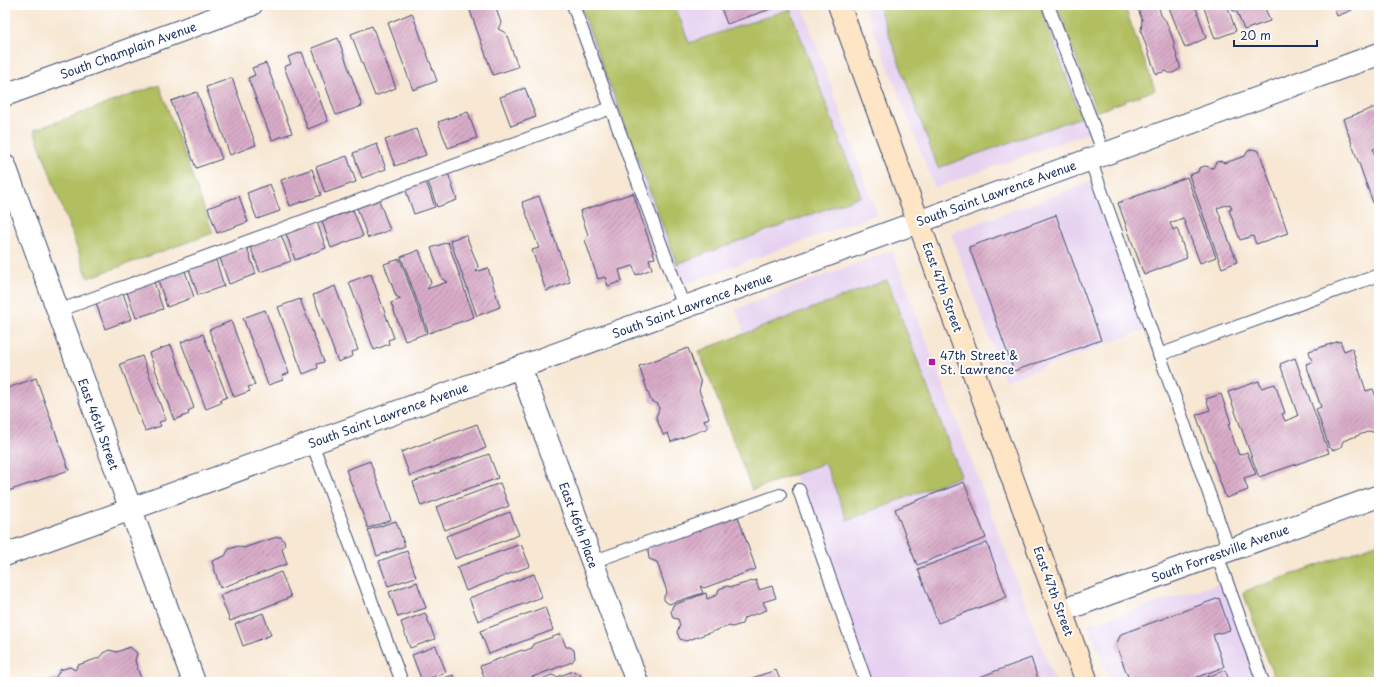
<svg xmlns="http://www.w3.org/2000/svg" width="1384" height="687" font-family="'Playpen Sans',sans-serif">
<defs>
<pattern id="building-hatch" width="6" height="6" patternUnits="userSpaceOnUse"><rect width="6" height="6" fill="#d9acc8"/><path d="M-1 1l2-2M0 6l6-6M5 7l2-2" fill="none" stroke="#af8ca6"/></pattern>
</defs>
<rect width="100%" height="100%" fill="#fff"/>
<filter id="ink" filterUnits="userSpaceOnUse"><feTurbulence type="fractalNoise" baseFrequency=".025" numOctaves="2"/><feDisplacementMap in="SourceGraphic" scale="8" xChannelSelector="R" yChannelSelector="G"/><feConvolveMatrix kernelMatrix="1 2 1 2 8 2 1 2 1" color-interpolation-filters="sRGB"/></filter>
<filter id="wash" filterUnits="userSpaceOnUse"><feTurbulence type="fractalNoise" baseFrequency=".012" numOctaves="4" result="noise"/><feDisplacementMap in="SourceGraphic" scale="16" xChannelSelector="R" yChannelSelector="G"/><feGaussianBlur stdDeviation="0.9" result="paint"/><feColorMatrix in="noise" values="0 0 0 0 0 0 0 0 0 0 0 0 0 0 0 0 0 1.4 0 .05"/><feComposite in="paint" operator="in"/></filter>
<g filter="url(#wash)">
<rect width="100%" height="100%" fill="#f7e7d3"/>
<g fill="#e6d2f0">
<path d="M573 5H802L877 214 677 287Z"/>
<path d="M864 5H1049L1095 130 935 188Z"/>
<path d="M1097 180 1150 328 1005 381 951 233Z"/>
<path d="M892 250 1055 682H866L736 309Z"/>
<path d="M1227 581 1264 682H1110L1088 624Z"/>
</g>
<g fill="#b1bf61" stroke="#667760">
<path d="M580 5H675L689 43 790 9 861 196 677 264Z"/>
<path d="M878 5H1040L1081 117 938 168Z"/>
<path d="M1057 5H1124L1155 90 1096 112Z"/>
<path d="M159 85 213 233 88 278 34 130Z"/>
<path d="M887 280 961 476 847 520 825 463 752 490 699 351Z"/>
<path d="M1379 543V682H1276L1243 592Z"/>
</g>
<g id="blocks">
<g fill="url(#building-hatch)">
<path d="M468 5H495L501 23 498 29 506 33 518 67 493 75Z"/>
<path d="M720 5H782L727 24Z"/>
<path d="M1139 5H1158L1161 15 1166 21 1174 42V46L1180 66V69L1173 73H1169L1166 71 1156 74 1141 31 1142 20 1137 6Z"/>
<path d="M1168 5H1195L1206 38 1185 48Z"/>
<path d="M1203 5H1227L1236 31 1215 39Z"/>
<path d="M1230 5H1264L1270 21 1244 30 1237 12 1232 10Z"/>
<path d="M1333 5H1350L1352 10 1337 16Z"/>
<path d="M412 13 437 81 413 90 388 23Z"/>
<path d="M372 26 396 88 375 96 351 34Z"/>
<path d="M338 38 362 106 336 115 312 48Z"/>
<path d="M302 52 328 121 308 129 284 67 291 64 288 57Z"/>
<path d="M266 63 292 133 272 140 248 78 255 75 252 68Z"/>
<path d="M232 78 256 145 230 155 206 87Z"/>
<path d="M525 88 536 117 511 126 500 97Z"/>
<path d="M197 92 222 159 196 168 171 101Z"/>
<path d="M1379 106V147L1373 149 1379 168V209L1376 211 1343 119Z"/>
<path d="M468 112 477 138 448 148 438 122Z"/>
<path d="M416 129 426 155 395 166 385 140Z"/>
<path d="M377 144 386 169 362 178 353 153Z"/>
<path d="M1252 149 1259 151 1288 233 1256 244 1253 236 1240 240 1229 210 1232 209 1230 204 1217 208 1237 262 1222 268 1189 175 1198 172 1199 168 1205 166 1213 168 1216 162 1220 161 1225 163 1245 156 1248 151Z"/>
<path d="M347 156 356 182 325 193 316 167Z"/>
<path d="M312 169 321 195 290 206 281 180Z"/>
<path d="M448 173 457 200 437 207 428 181Z"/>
<path d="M1187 177 1216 257 1200 263 1183 218 1170 223 1173 230 1177 228 1187 258 1144 275 1118 203Z"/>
<path d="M426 181 435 207 414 214 405 188Z"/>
<path d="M270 184 280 211 257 219 247 193Z"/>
<path d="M633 193 655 258 649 259 652 269 636 275 633 266 619 270 622 281 608 286 605 277 598 279 585 240 588 235 580 211Z"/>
<path d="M239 196 248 222 217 233 208 208Z"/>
<path d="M539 196 570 282 546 291 532 250 539 248 522 202Z"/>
<path d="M379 200 390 230 368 238 357 208Z"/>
<path d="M353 210 363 236 331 248 322 221Z"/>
<path d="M1056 215 1101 340 1014 371 969 247Z"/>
<path d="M317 222 326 248 295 260 286 233Z"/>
<path d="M281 235 291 261 260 272 250 246Z"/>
<path d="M466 235 478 266 476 272 488 268 500 307 477 316 450 240Z"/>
<path d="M448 242 474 317 429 333 401 257 419 250 431 283 427 289 447 282 442 279 431 248Z"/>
<path d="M247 248 256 274 229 284 220 258Z"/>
<path d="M400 259 427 333 405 341 391 303 401 299 396 296 384 264Z"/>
<path d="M216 260 224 286 198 295 189 269Z"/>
<path d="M185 271 194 297 167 307 158 280Z"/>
<path d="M371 274 394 338 388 340 389 344 374 350 349 282Z"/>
<path d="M154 282 163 309 136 318 127 292Z"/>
<path d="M335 286 358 350 352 352 353 356 338 362 313 295Z"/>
<path d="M123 293 132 319 105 329 96 303Z"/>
<path d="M300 299 324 362 317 364 318 368 303 374 278 307Z"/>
<path d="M265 310 289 373 282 376 283 380 268 385 243 318Z"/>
<path d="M231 321 255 385 248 387 250 391 234 397 209 330Z"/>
<path d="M203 334 227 397 220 400 221 403 206 409 181 342Z"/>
<path d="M1340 341 1344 351 1352 348 1366 391 1373 389 1379 406V432L1375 433 1370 431 1343 441 1341 447 1333 450 1329 447 1316 409 1321 407 1306 364 1312 362 1309 351Z"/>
<path d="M171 345 194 408 188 411 189 414 174 420 149 353Z"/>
<path d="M688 348 701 383 699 390 709 418 704 420 708 428 671 442 668 433 663 435 656 417 659 409 658 404 651 401 639 366Z"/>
<path d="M142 356 166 420 159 422 161 426 145 431 120 364Z"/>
<path d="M1295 358 1329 453 1259 477 1228 392 1259 381 1261 388 1275 384 1285 413 1282 414 1285 421 1298 416 1280 364Z"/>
<path d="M36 378 69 470 5 492V389Z"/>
<path d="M1221 394 1231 423 1228 424 1239 455 1247 452 1256 474 1244 478 1248 490 1226 498 1196 415 1210 410 1206 399Z"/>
<path d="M477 424 486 448 410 476 401 452Z"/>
<path d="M489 454 498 478 421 506 413 482Z"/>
<path d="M370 461 391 520 368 528 346 470Z"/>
<path d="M964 482 986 538 917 565 895 509Z"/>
<path d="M500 483 509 506 445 530 436 507Z"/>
<path d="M510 512 519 535 455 559 446 536Z"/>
<path d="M738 517 756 569 704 588 700 586 703 593 669 604 664 600V596L667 592 657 562 649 559 648 550 651 546Z"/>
<path d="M396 521 405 546 377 556 368 530Z"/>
<path d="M277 537H281L284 541 285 545 282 549 287 564 220 588 212 561 225 556 229 549 238 546 243 548Z"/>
<path d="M987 543 1007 597 938 623 918 569Z"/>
<path d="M521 544 530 566 466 591 457 567Z"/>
<path d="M407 551 416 577 388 586 379 561Z"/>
<path d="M281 572 291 597 230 621 220 595Z"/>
<path d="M534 574 542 597 478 621 469 598Z"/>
<path d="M756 580 759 590 772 586 776 598 763 602 767 610 744 618 742 624 732 627 729 626 686 641 680 639 677 632 680 625 678 619 673 618 671 611 673 605 706 593 707 599 717 595 719 589 727 586 732 587Z"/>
<path d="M417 582 426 608 398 617 389 592Z"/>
<path d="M1219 598 1230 630 1213 635 1224 667 1184 682H1130L1116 645 1121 634Z"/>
<path d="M545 607 553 630 489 654 480 631Z"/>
<path d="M263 613 271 635 243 646 235 624Z"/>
<path d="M425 613 435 639 410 648 401 622Z"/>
<path d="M561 634 566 647H570L574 650 575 658 572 662 519 682H486L480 666 522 650 524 651 532 648 533 644Z"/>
<path d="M436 646 446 672 422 681 412 655Z"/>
<path d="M130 647 137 653 135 661 142 682H42L56 677 60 670 70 667 75 670 78 665 99 658 103 653 109 650 117 652Z"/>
<path d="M1031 658 1039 682H966Z"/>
<path d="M776 670 781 682H747L749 679Z"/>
<path d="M1225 670 1230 682H1195Z"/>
<path d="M573 671 580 674 582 682H542L544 678 552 675 557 677Z"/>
<path d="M453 675 455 682H433Z"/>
</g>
</g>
</g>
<g filter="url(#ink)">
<use href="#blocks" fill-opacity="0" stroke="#3c4b70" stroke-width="1"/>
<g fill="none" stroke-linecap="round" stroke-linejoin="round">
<defs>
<g id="lane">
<path d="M573 5 684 307"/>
<path d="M1048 5 1104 154"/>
<path d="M1090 159 1229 550"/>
<path d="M58 311 611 108"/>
<path d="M1159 355 1379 275"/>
<path d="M312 443 402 682"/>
<path d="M799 490 866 682"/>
<path d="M1217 555 1263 682"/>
<path d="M592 562 780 495"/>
</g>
<g id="street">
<path d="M5 95 251 5"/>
<path d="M5 166 194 682"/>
<path d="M520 367 637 682"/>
<path d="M5 555 1379 54"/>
<path d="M1061 611 1379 496"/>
</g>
<path id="secondary" d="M839 5 1087 682"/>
</defs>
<use href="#lane" stroke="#3c4b70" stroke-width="14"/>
<use href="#street" stroke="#3c4b70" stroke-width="24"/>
<use href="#secondary" stroke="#3c4b70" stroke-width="24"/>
<use href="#lane" stroke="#fff" stroke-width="12"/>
<use href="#street" stroke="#fff" stroke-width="22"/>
<use href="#secondary" stroke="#fde5c5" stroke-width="22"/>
</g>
</g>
<rect fill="#b5179e" stroke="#fff" stroke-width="1.5" x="928" y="358" width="8" height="8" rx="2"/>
<g text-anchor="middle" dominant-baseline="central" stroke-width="4" stroke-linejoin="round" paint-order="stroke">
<g font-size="12" fill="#1b2f5e" stroke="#fff">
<text transform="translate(128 50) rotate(-20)">South Champlain Avenue</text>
<text transform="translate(996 193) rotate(-20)">South Saint Lawrence Avenue</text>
<text transform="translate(943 287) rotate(70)">East 47th Street</text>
<text transform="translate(692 305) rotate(-20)">South Saint Lawrence Avenue</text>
<text transform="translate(388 415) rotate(-20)">South Saint Lawrence Avenue</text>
<text transform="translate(99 424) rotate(70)">East 46th Street</text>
<text transform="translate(579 525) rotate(70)">East 46th Place</text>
<text transform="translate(1220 553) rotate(-20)">South Forrestville Avenue</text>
<text transform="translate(1054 591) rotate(70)">East 47th Street</text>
</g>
<g font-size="12" fill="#1b2f5e" stroke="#fff" text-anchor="start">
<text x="940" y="355">47th Street &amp;<tspan x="940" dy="14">St. Lawrence</tspan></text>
</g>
</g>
<rect width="1384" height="687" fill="none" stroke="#fff" stroke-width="20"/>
<path d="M1234 40v6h83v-6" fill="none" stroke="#1b2f5e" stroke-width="2"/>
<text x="1240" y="40" font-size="12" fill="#1b2f5e" stroke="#ffffff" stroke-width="3" paint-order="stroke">20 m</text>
</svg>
